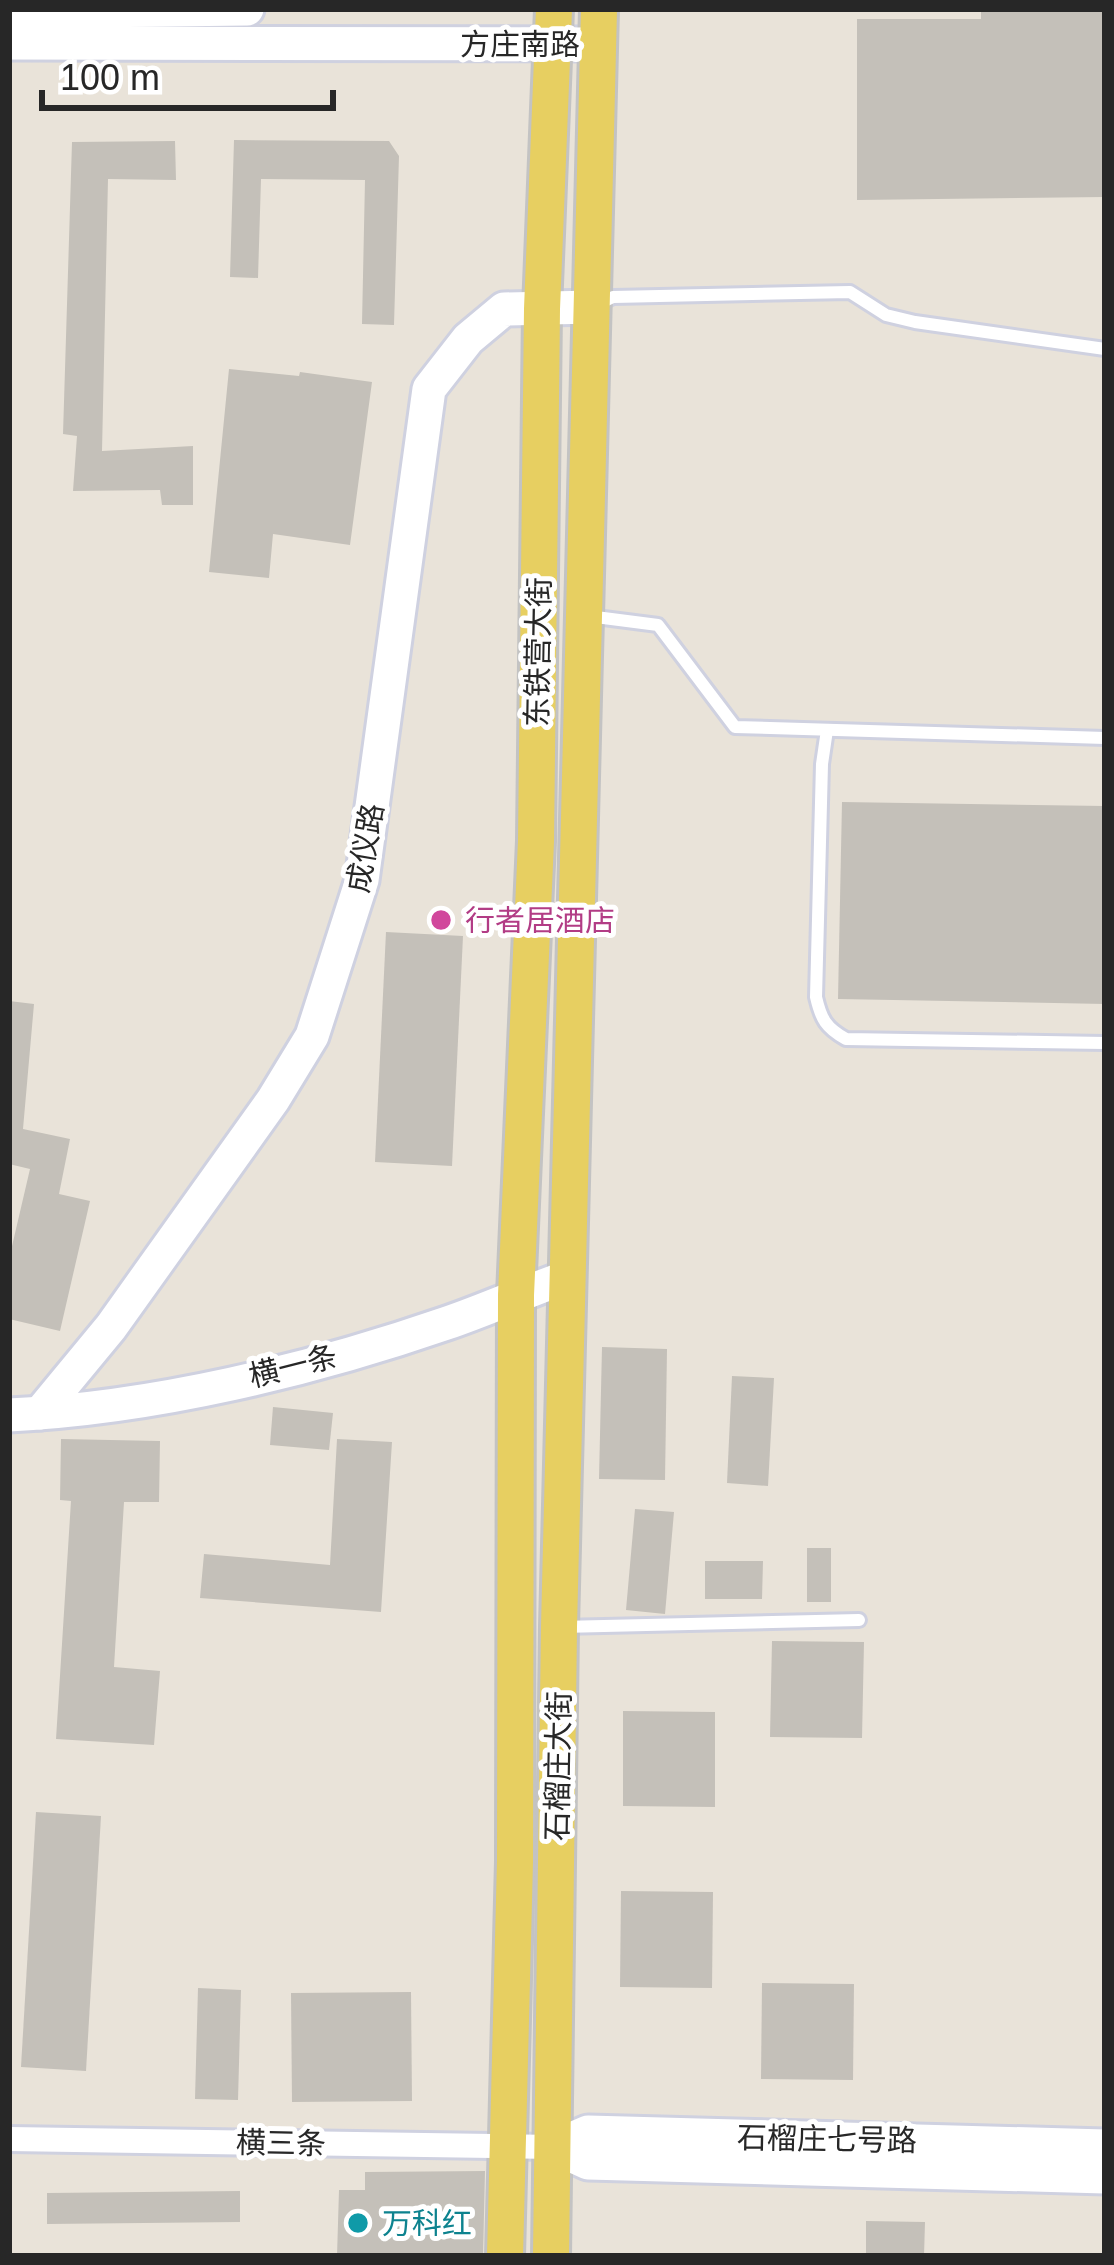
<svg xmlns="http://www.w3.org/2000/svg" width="1114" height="2265" font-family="Helvetica,'Noto Sans SC',sans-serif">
<rect width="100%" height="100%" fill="#e9e3d9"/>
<g fill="#c4c0b9">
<path d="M981 9H1105V197L857 200V19H981Z"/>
<path d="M234 140 389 141 399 156 394 325 362 324 365 180 261 179 258 278 230 277Z"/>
<path d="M175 141 176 180 108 179 102 451 193 446V505H162L160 490 73 491 77 436 63 434 72 142Z"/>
<path d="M229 369 299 376 300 372 372 382 350 545 273 534 269 578 209 572Z"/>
<path d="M842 802 1105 806V1004L838 999Z"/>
<path d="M386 932 463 936 452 1166 375 1162Z"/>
<path d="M9 1001 34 1004 23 1129 70 1139 59 1194 90 1201 60 1331 9 1319V1259L30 1169 9 1164Z"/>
<path d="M602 1347 667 1349 665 1480 599 1479Z"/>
<path d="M732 1376 774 1378 768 1486 727 1483Z"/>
<path d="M273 1407 333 1413 329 1450 270 1445Z"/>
<path d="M61 1439 160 1441 159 1502H124L114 1667 160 1671 154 1745 56 1739 71 1501 60 1500Z"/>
<path d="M337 1439 392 1442 381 1612 200 1598 204 1554 330 1565Z"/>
<path d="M635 1509 674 1512 665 1614 626 1610Z"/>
<rect x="807" y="1548" width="24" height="54"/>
<path d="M705 1561H763L762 1599H705Z"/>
<path d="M772 1641 864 1642 862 1738 770 1737Z"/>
<path d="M623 1711 715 1712V1807L623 1806Z"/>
<path d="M36 1812 101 1816 86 2071 21 2067Z"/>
<path d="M621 1891 713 1892 712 1988 620 1987Z"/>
<path d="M762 1983 854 1984 853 2080 761 2079Z"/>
<path d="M198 1988 241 1990 238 2100 195 2099Z"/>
<path d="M411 1992 412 2101 292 2102 291 1993Z"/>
<path d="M485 2171 483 2256H337L339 2190H365V2172Z"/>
<path d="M240 2191V2222L47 2224V2193Z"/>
<path d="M866 2221 925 2222 924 2256H866Z"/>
</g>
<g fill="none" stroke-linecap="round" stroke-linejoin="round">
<defs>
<g id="lane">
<path d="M599 304 613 297 850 292 886 315 915 322 1105 349"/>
<path d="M588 616 658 625 735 727 1105 738"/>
<path d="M827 730 822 764 816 997C821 1019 826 1028 846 1039L1105 1043"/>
<path d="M561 1627 859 1620"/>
</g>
<path id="street" d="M9 2139 553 2147"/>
<g id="secondary">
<path d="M9 12 247 9"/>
<path d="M9 43 598 44"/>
<path d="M40 1413 111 1327 273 1100 312 1036 362 880 429 389 468 339 504 309 592 307"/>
<path d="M9 1415C154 1408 311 1370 447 1323 488 1309 527 1291 567 1277"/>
<path d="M553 2147 588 2163 1105 2177"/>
<path d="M553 2147 588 2132 1105 2146"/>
</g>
<g id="primary">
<path d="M505 2256 515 1861 516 1295 536 841 542 309 554 9"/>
<path d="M551 2256 559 1627 599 9"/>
</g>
</defs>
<use href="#lane" stroke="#cfd1e0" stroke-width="18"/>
<use href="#street" stroke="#cfd1e0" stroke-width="30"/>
<use href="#secondary" stroke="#cfd1e0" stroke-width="39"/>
<use href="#primary" stroke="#c3c3c3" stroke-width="42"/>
<use href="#lane" stroke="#fff" stroke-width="12"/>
<use href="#street" stroke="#fff" stroke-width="24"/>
<use href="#secondary" stroke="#fff" stroke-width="33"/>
<use href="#primary" stroke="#e7cf61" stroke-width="36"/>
</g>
<circle fill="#d1479c" stroke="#fff" stroke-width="4.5" cx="441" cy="920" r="12"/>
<circle fill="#0f9aa8" stroke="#fff" stroke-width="4.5" cx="358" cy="2223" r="12"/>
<g text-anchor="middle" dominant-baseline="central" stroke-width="10" stroke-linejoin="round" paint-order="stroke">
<g font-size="30" fill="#272727" stroke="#fff">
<text x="520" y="44">方庄南路</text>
<text transform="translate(538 652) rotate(-89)">东铁营大街</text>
<text transform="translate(365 848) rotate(-80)">成仪路</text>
<text transform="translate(293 1366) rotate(-14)">横一条</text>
<text transform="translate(558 1766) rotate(-89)">石榴庄大街</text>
<text transform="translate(827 2139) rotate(1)">石榴庄七号路</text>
<text transform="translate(281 2143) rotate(1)">横三条</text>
</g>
<g font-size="30" fill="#b23c85" stroke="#fff" text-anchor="start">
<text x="465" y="920">行者居酒店</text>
</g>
<g font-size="30" fill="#0d838f" stroke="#fff" text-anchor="start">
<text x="382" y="2223">万科红</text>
</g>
</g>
<rect width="1114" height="2265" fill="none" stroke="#272727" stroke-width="24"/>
<path d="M42 90v18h291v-18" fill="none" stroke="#272727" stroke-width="6"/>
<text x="60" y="90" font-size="36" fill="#272727" stroke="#ffffff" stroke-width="9" paint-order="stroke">100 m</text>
</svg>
